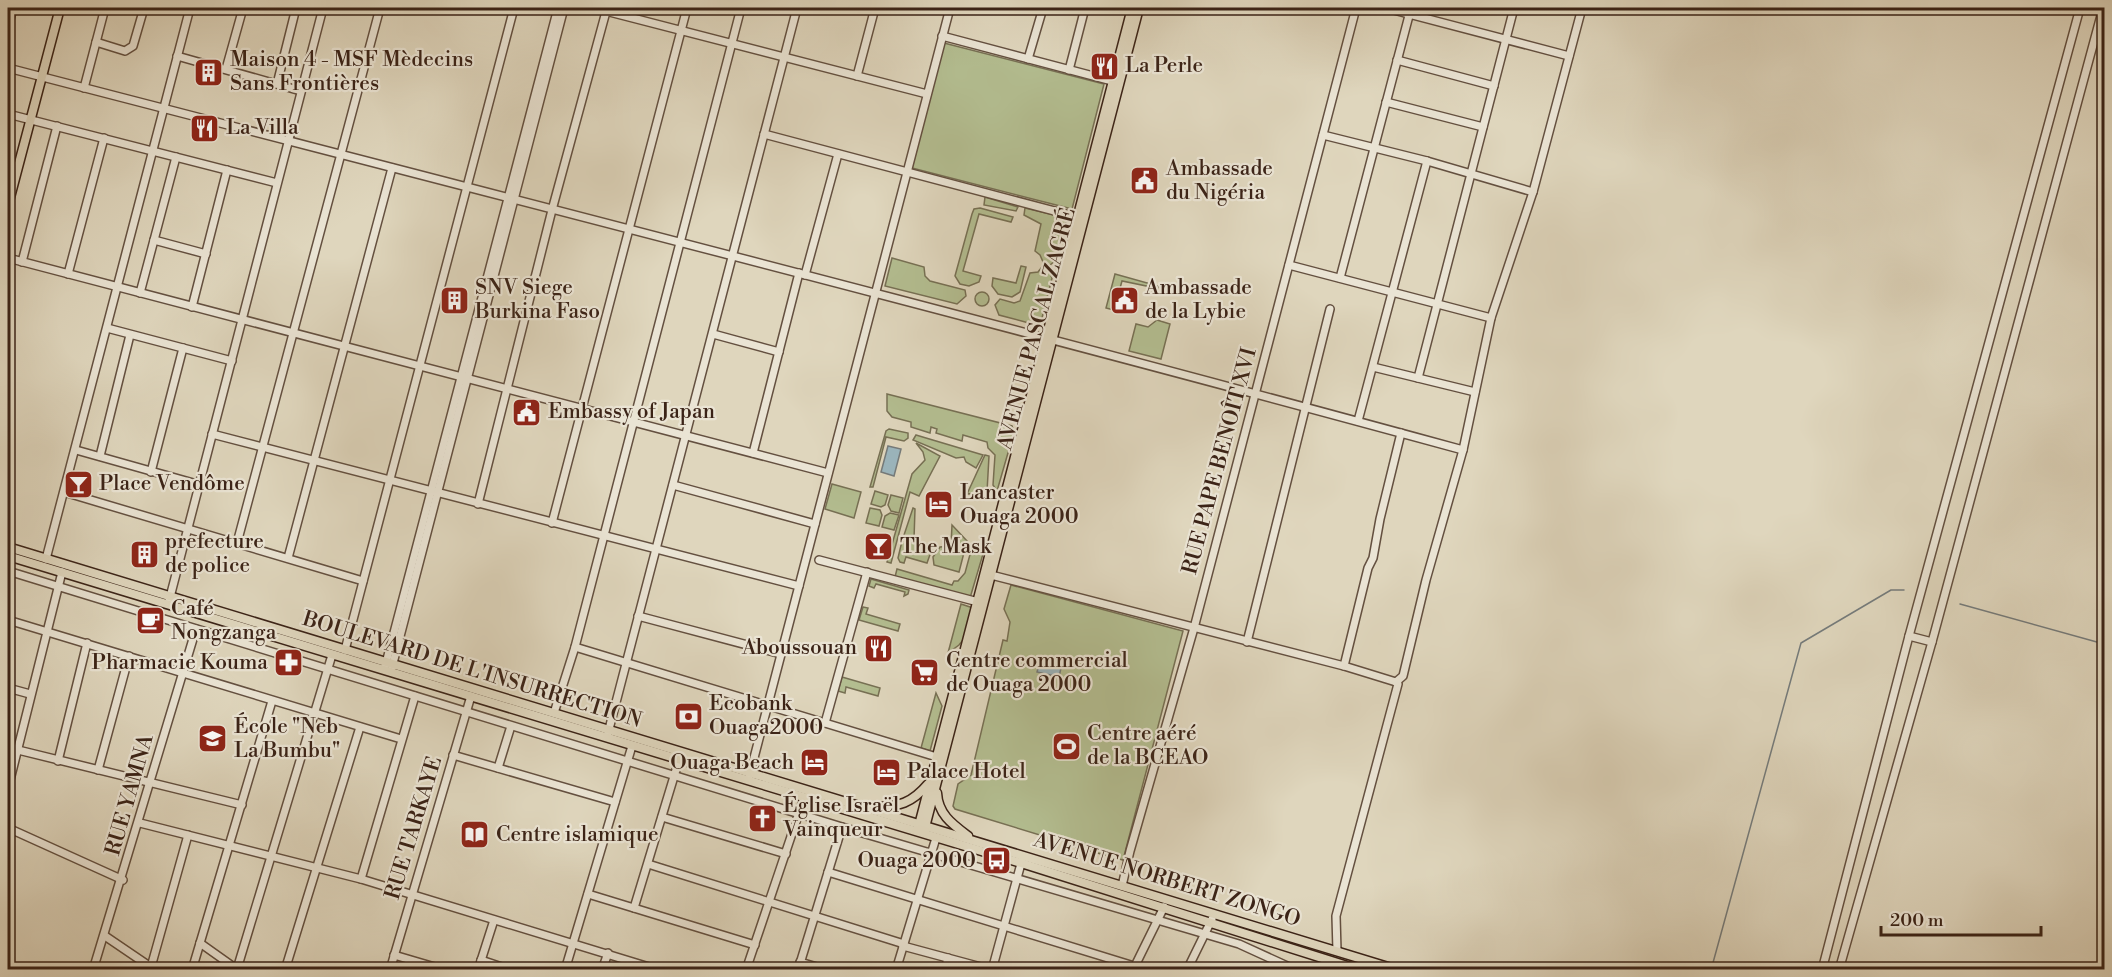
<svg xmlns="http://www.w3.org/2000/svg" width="2112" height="977" font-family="'Libre Bodoni',serif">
<rect width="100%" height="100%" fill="#dfd6bd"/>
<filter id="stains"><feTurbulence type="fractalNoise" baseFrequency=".00333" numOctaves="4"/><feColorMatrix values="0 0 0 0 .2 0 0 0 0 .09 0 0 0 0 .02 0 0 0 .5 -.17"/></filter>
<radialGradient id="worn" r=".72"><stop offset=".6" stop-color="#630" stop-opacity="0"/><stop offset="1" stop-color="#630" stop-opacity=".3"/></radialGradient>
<g fill="#b3bd90" stroke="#777054" stroke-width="1.5">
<path d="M944 43 1104 84 1072 209 912 168Z"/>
<path d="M985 197 1018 207 1016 211 984 205Z"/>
<path d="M980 208 1013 217 1011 222 979 214 963 271 981 276 979 282 969 286 960 284 955 276 972 214 974 209Z"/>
<path d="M1025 208 1067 218 1056 260 1050 265 1044 264 1040 255 1035 251 1041 224 1024 215Z"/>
<path d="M892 258 924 267 925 276 930 281 965 290 966 296 957 304 885 286Z"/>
<path d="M1021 266 1026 267 1020 292 1012 297 998 294 992 286 993 278 1016 283Z"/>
<path d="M1042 267 1048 269 1052 278 1040 326 999 315 995 305 1000 299 1014 303 1020 301 1030 273 1038 272Z"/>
<path d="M1115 274 1158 286 1157 294 1153 293 1151 287 1122 281 1114 310 1106 308Z"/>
<circle cx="982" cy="299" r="7"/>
<path d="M1157 320 1170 324 1161 359 1129 351 1136 324 1148 327Z"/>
<path d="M887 394 1012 426 1014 432 997 491 993 485 995 455 988 448 987 442 963 435 962 441 936 433 937 429 931 427 930 433 911 427V422L892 417 887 411Z"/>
<path d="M889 429 908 433V438L904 441 886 437 873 487H870L886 431Z"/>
<path d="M916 435 983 455 976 468 966 462 964 457 956 458 913 440Z"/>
<path d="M916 443 940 456 919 496 910 492 891 563 887 562 912 474 925 460 923 452Z"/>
<path d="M985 455 989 456 987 492 967 494Z"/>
<path d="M832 484 861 492 854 518 825 509Z"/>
<path d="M875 491 888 495 885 505 881 507 871 504Z"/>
<path d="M891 495 903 498 899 513 891 511 888 505Z"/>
<path d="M870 508 880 510 882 515 879 526 866 523Z"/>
<path d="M913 508 915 509 914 539 903 538Z"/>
<path d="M890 513 899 515 894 530 882 527 885 516Z"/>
<path d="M952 525 967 541 959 572 934 565 933 557 940 547 951 546Z"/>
<path d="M902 541 927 544 932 549 927 563 906 557 904 563 900 562 898 558Z"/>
<path d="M975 546 983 554 970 598 895 577 897 569 952 585 954 581H958L965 573 972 547Z"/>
<path d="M871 579 909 590 908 594 904 596 905 592 876 584 874 588 869 586Z"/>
<path d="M1011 585 1183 631 1123 860 1064 844 1063 838 1049 834 1043 836 955 809 953 806 958 784 971 775 1003 640 1007 641 1010 622 1004 609Z"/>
<path d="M961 604 970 607 981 618 959 645 948 653Z"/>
<path d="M863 607 868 608 866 614 900 624 898 631 859 620Z"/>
<path d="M842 677 880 688 878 696 846 687 845 693 838 691Z"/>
<path d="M936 693 942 706 930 751 921 748Z"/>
</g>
<g fill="#9bb6be" stroke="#757b7b" stroke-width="1.5">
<path d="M888 446 901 449 894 476 881 472Z"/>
<path d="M1040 662 1061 668 1059 677 1037 672Z"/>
</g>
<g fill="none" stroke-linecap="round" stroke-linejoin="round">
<g stroke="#757b7b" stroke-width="1.5">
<path d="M1960 604 2104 644"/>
<path d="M1711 970 1801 643 1891 590H1904"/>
</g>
<defs>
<g id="minor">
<path d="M594 8 927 94"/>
<path d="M1386 8 1569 56"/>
<path d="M8 27 13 8"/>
<path d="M942 36 1116 82"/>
<path d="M96 42 125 51 133 46 144 8"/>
<path d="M177 56 301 91"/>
<path d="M1028 59 1043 8"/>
<path d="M1397 60 1494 86"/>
<path d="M8 68C493 194 979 318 1463 450"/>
<path d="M226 69 243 8"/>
<path d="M1069 70 1085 8"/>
<path d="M857 76 875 8"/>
<path d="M277 84 296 8"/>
<path d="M84 88 105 8"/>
<path d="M1386 102 1483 127"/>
<path d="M8 114 277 183"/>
<path d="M764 134 1081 218"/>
<path d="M1323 135 1427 161 1533 192"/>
<path d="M154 240 206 254"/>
<path d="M8 258 828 473"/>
<path d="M22 262 57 126"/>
<path d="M1289 265 1491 318"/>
<path d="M68 274 104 138"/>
<path d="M805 275 838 154"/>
<path d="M1340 278 1411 8"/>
<path d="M140 293 176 157"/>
<path d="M192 307 227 170"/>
<path d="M107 328 232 361"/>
<path d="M713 334 779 352"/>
<path d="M1373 367 1475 392"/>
<path d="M1418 378 1514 8"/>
<path d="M1358 421 1427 161"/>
<path d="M212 434 799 586"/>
<path d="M76 450 197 484"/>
<path d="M753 453 799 273"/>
<path d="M100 456 130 335"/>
<path d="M151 472 183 348"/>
<path d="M673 485 815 524"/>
<path d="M64 492 363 581"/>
<path d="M478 504 552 210 607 8"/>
<path d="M552 523 687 8"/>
<path d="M237 543 380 8"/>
<path d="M288 558 392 168"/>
<path d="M46 559 190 8"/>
<path d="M819 560 982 603"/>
<path d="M8 571 842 827 1239 944 1296 970"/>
<path d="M991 575 1344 666 1396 682"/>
<path d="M169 601 323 8"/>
<path d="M638 616 781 654"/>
<path d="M8 620 401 739"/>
<path d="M1909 636 1932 642"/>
<path d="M1247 642 1330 309"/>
<path d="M575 647 940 758"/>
<path d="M345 650 514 8"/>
<path d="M1344 666 1368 568 1373 558 1380 519 1401 433"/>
<path d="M385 667 558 8"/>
<path d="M392 667 564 8"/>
<path d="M1396 682 1403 676 1426 580 1463 450 1491 318 1533 192 1582 8"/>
<path d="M8 688 30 694"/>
<path d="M554 713 575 647 741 8"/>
<path d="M825 723 867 572"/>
<path d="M608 733 797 8"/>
<path d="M18 750 242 805"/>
<path d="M453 755 615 802"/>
<path d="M58 761 87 643"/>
<path d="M498 768 511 726"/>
<path d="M98 770 129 656"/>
<path d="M749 777 950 8"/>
<path d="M8 788 62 572"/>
<path d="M662 817 786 854"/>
<path d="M140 823 361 879 659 970"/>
<path d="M8 828 123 880"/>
<path d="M648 864 904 944"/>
<path d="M828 872 1134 966"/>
<path d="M361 879 415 696"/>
<path d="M1122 886 1130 851 1194 628 1356 8"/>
<path d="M588 894 755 945"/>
<path d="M634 908 679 760"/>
<path d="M105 936 155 970"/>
<path d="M200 943 238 970"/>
<path d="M903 946 992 970 1022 860"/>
<path d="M1337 951 1336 916 1398 684 1396 682"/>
<path d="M394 955 445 970"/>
<path d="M481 960 511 970"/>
<path d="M800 962 827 970"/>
<path d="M151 967 188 835"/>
<path d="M237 969 332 655"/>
<path d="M93 970 196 629"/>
<path d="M192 970 272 701"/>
<path d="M285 970 360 727"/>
<path d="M390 970 471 696"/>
<path d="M478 970 494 920"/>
<path d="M565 970 632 746"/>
<path d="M602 970 608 953"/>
<path d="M746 970 804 798"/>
<path d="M798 970 842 827"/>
<path d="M896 970 936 838"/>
<path d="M945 970 948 958"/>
<path d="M1133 970 1164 907"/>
<path d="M1187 970 1212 919"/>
<path d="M1822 970 1909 636 2080 8"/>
<path d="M1839 970 1932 642 2103 8"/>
</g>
<g id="major">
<path d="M8 205 60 8"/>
<path d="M8 547 1398 970"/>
<path d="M8 556 1021 863 1360 970"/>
<path d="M937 793C938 814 952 824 968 836"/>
<path d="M874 807C899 807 912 803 928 784"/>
<path d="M918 829 1132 8"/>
<path d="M924 831 1139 8"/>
</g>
</defs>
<use href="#minor" stroke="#645040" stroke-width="10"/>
<use href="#major" stroke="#3b2317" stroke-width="11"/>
<use href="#minor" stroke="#eae4d4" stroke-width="7"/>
<use href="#major" stroke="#dfd6bd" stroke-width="8"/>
</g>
<defs>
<symbol id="restaurant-square" viewBox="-11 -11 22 22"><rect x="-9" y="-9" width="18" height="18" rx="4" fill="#8f2418" stroke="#eae4d4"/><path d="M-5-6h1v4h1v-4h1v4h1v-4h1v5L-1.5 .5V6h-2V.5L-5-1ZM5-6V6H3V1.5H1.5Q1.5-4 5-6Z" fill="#fff"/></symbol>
<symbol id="building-square" viewBox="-11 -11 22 22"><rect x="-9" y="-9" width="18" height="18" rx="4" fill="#8f2418" stroke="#eae4d4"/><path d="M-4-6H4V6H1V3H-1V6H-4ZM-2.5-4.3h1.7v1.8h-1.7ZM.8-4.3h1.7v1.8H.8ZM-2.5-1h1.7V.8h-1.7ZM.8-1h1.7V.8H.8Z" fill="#fff"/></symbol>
<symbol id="civic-square" viewBox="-11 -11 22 22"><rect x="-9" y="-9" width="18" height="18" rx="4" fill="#8f2418" stroke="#eae4d4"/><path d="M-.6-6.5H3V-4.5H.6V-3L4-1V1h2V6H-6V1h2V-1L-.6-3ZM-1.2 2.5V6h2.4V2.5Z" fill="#fff"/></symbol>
<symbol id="bar-square" viewBox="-11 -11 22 22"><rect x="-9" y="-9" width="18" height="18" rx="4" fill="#8f2418" stroke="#eae4d4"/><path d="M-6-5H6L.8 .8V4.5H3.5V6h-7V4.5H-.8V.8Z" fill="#fff"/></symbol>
<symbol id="hotel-square" viewBox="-11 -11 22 22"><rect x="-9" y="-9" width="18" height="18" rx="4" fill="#8f2418" stroke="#eae4d4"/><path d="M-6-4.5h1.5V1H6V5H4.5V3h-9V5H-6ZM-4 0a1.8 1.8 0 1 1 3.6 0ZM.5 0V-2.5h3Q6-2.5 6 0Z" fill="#fff"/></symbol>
<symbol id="cafe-square" viewBox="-11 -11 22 22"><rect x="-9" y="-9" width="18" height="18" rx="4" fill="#8f2418" stroke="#eae4d4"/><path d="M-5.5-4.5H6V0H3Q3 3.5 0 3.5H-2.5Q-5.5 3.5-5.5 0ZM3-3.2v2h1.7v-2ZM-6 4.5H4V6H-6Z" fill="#fff"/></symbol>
<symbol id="pharmacy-square" viewBox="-11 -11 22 22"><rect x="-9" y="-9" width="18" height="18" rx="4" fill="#8f2418" stroke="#eae4d4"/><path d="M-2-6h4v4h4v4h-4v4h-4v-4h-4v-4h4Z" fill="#fff"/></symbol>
<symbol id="supermarket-square" viewBox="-11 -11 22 22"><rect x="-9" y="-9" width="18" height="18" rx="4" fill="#8f2418" stroke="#eae4d4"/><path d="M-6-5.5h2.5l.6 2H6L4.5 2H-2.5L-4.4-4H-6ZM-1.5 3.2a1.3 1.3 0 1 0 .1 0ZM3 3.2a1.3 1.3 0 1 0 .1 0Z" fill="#fff"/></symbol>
<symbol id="bank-square" viewBox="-11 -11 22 22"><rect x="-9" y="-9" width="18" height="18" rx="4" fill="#8f2418" stroke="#eae4d4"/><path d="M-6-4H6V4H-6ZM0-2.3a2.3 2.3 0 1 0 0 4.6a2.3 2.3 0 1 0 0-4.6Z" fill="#fff"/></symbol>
<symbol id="school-square" viewBox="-11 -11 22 22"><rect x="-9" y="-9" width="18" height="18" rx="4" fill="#8f2418" stroke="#eae4d4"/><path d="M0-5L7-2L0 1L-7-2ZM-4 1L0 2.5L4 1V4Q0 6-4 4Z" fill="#fff"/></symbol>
<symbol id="stadium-square" viewBox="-11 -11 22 22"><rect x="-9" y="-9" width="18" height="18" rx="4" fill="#8f2418" stroke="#eae4d4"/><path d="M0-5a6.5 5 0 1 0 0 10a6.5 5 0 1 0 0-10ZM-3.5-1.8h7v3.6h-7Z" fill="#fff"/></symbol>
<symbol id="church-square" viewBox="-11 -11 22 22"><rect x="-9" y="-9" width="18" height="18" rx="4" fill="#8f2418" stroke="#eae4d4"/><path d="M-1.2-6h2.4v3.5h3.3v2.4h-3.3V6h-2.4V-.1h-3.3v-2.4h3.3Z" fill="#fff"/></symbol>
<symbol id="library-square" viewBox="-11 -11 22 22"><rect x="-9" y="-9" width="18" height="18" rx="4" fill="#8f2418" stroke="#eae4d4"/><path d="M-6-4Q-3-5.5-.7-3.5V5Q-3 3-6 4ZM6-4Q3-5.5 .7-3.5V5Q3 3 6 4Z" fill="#fff"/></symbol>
<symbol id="bus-square" viewBox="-11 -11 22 22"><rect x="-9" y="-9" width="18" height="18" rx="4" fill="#8f2418" stroke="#eae4d4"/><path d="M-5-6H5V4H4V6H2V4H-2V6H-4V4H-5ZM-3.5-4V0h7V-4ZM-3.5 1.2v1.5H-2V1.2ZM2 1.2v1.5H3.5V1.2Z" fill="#fff"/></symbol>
</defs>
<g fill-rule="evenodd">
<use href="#restaurant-square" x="1088" y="50" width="33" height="33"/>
<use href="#building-square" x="192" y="56" width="33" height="33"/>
<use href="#restaurant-square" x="188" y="112" width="33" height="33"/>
<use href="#civic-square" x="1128" y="164" width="33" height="33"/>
<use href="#building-square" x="438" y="284" width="33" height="33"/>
<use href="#civic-square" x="1108" y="284" width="33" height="33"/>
<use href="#civic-square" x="510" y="396" width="33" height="33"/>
<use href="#bar-square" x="62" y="468" width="33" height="33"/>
<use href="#hotel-square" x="922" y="488" width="33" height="33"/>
<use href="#bar-square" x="862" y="530" width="33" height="33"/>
<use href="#building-square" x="128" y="538" width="33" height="33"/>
<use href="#cafe-square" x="134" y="604" width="33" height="33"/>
<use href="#restaurant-square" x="862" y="632" width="33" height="33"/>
<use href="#pharmacy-square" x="272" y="646" width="33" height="33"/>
<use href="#supermarket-square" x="908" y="656" width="33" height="33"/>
<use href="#bank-square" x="672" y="700" width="33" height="33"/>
<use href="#school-square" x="196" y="722" width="33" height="33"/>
<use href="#stadium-square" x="1050" y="730" width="33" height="33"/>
<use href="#hotel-square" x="798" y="746" width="33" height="33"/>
<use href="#hotel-square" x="870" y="756" width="33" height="33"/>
<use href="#church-square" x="746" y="802" width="33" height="33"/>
<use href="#library-square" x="458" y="818" width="33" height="33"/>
<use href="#bus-square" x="980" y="844" width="33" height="33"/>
</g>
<g text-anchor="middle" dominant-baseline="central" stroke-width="4.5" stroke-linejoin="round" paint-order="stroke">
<g font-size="21" fill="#3b2317" stroke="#eae4d4" text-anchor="start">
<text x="230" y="60">Maison 4 - MSF Mèdecins<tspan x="230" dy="24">Sans Frontières</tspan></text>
<text x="1125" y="66">La Perle</text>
<text x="226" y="128">La Villa</text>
<text x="1166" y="169">Ambassade<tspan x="1166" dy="24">du Nigéria</tspan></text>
<text x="475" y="288">SNV Siege<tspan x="475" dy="24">Burkina Faso</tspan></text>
<text x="1145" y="288">Ambassade<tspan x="1145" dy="24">de la Lybie</tspan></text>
<text x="548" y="412">Embassy of Japan</text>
<text x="99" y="484">Place Vendôme</text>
<text x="960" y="493">Lancaster<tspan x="960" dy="24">Ouaga 2000</tspan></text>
<text x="165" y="542">prefecture<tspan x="165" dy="24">de police</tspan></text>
<text x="900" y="547">The Mask</text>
<text x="171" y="609">Café<tspan x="171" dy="24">Nongzanga</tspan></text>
<text x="857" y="648" text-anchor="end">Aboussouan</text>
<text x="946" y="661">Centre commercial<tspan x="946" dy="24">de Ouaga 2000</tspan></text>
<text x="268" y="663" text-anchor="end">Pharmacie Kouma</text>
<text x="709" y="704">Ecobank<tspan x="709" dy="24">Ouaga2000</tspan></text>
<text x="234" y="727">École "Neb<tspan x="234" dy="24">La Bumbu"</tspan></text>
<text x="1087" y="734">Centre aéré<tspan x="1087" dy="24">de la BCEAO</tspan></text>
<text x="794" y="763" text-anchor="end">Ouaga Beach</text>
<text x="907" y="772">Palace Hotel</text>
<text x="783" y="806">Église Israël<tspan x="783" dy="24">Vainqueur</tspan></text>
<text x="496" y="835">Centre islamique</text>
<text x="976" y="861" text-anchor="end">Ouaga 2000</text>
</g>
<g font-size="21" fill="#3b2317" stroke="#eae4d4">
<text transform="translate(1037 329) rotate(-75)">AVENUE PASCAL ZAGRÉ</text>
<text transform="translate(1220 461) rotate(-75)">RUE PAPE BENOÎT XVI</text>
<text transform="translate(472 670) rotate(17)">BOULEVARD DE L'INSURRECTION</text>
<text transform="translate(130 795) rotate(-74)">RUE YAMNA</text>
<text transform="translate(414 828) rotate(-73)">RUE TARKAYE</text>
<text transform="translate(1167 880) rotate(17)">AVENUE NORBERT ZONGO</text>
</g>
</g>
<rect width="2112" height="977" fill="none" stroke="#dfd6bd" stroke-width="30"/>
<rect x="9" y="9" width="2094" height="959" fill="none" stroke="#3b2317" stroke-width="3"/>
<rect x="15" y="15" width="2082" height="947" fill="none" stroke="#3b2317" stroke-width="1.5"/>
<path d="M1881 926v9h160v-9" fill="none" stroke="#3b2317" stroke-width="3"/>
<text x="1890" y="926" font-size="18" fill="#3b2317" stroke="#eae4d4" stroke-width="4.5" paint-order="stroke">200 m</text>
<rect width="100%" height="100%" filter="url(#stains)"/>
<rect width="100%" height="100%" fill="url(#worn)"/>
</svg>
